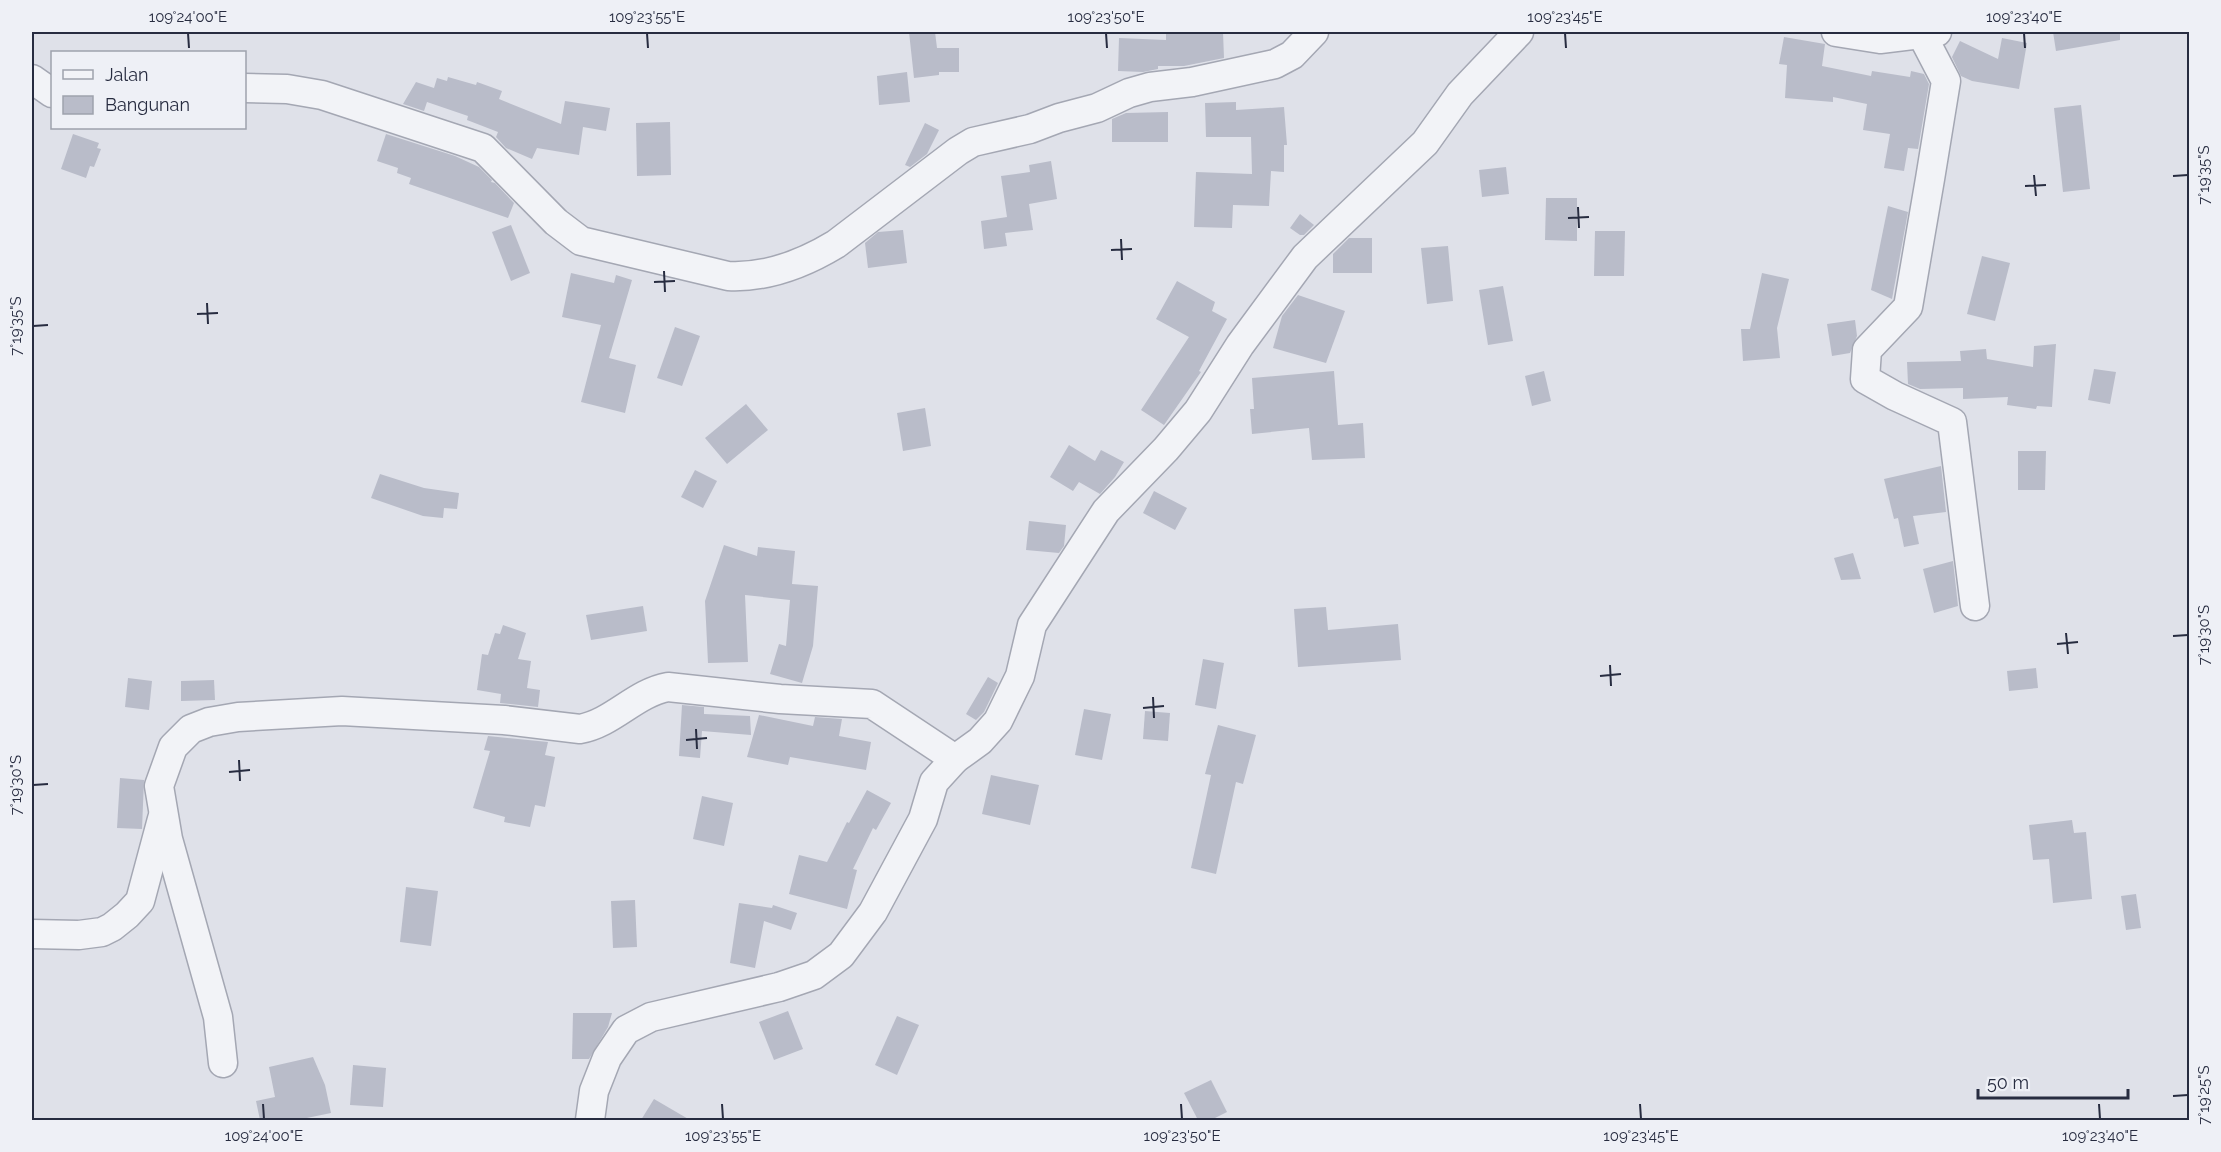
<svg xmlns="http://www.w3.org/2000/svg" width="2221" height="1152" font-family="Raleway,sans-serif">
<rect width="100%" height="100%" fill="#dfe1e9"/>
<g fill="#b9bcc9">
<path d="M909 32H935L937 48H959V72H939V75L914 78Z"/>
<path d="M1166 32H1223L1224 58 1184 66H1158V69L1143 72 1118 71 1119 38 1166 40Z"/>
<path d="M2053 32H2120V40L2056 51Z"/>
<path d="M1784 37 1825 44 1822 66 1871 76 1872 71 1910 77 1911 71 1924 74 1929 84 1918 149 1908 148 1904 171 1884 168 1890 134 1863 130 1867 104 1833 97V102L1785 98 1787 65 1779 64Z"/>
<path d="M2002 38 2027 43 2019 89 1972 81 1961 76 1952 57 1960 41 1998 59Z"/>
<path d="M907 72 910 102 879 105 877 76Z"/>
<path d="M448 77 476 85 477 82 502 91 499 99 561 124 565 101 610 108 606 131 583 127 579 155 537 148 532 159 506 148 496 137 498 132 467 120 468 116 427 102 424 111 403 104 416 82 434 88 437 78 447 81Z"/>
<path d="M1236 102V110L1284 107 1287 145H1284V172L1271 171 1269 206 1233 205 1232 228 1194 227 1196 172 1252 174 1251 137H1206L1205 103Z"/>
<path d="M2081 105 2090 189 2063 192 2054 108Z"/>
<path d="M1168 112V142H1112V119L1126 113Z"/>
<path d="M670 122 671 175 637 176 636 123Z"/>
<path d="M925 123 939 130 927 154 910 167 905 165Z"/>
<path d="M73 134 99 143 97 148 101 149 94 167 90 166 86 178 61 169Z"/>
<path d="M386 134 455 156 479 167 492 180 491 182 495 183 514 203 508 218 409 184 411 178 397 173 398 168 377 161Z"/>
<path d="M1051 161 1057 199 1029 204 1033 230 1005 233 1007 246 984 249 981 221 1007 217 1001 176 1030 172 1029 165Z"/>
<path d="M1506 167 1509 194 1482 197 1479 170Z"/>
<path d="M1546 198H1577V241L1545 240Z"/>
<path d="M1888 206 1908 212 1892 299 1871 290Z"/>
<path d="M1300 214 1314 225 1304 235H1300L1290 228Z"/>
<path d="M511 225 530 273 511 281 492 232Z"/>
<path d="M903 230 907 263 868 268 865 243 878 232Z"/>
<path d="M1595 231H1625L1624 276H1594Z"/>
<path d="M1349 238H1372V273H1333V254Z"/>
<path d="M1448 246 1453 301 1427 304 1421 248Z"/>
<path d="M1982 256 2010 263 1995 321 1967 314Z"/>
<path d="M571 273 614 283 616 275 632 280 609 358 636 365 625 413 581 402 601 325 562 317Z"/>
<path d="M1762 273 1789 279 1777 328 1780 358 1743 361 1741 329H1750Z"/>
<path d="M1177 281 1215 302 1212 311 1227 319 1199 371 1201 372 1164 425 1141 410 1189 337 1156 319Z"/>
<path d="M1503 286 1513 341 1488 345 1479 290Z"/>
<path d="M1298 295 1345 311 1326 363 1273 348 1282 316Z"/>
<path d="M1855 320 1857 336 1850 353 1832 356 1827 324Z"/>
<path d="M675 327 700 336 682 386 657 378Z"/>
<path d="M2056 344 2052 407 2037 406 2036 409 2007 405 2008 397 1963 399V388L1920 389 1908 384 1907 362 1961 361 1960 351 1986 349 1987 359 2033 367 2034 346Z"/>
<path d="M2094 369 2116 372 2110 404 2088 400Z"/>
<path d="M1334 371 1338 425 1363 423 1365 458 1312 460 1309 428 1252 434 1250 409H1254L1252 378Z"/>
<path d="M1544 371 1551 401 1532 406 1525 376Z"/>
<path d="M746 404 768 430 727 464 705 438Z"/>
<path d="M925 408 931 446 903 451 897 413Z"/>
<path d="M1069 445 1095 461 1101 450 1124 462 1115 477 1100 494 1079 482 1073 491 1050 477Z"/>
<path d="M2018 451H2046L2045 490H2018Z"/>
<path d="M1941 466 1946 512 1913 516 1919 544 1904 547 1898 518 1894 519 1884 479Z"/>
<path d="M695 470 717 481 703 508 681 497Z"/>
<path d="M380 474 424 488 459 493 457 509 444 508 443 518 423 516 371 498Z"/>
<path d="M1154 491 1187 508 1175 530 1143 513Z"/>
<path d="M1029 521 1066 525 1064 546 1059 553 1026 550Z"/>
<path d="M724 545 757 556 758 547 795 551 792 584 818 586 813 646 802 683 770 674 779 644 786 646 790 600 745 595 748 662 708 663 705 601Z"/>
<path d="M1853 553 1861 579 1841 580 1834 558Z"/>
<path d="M1953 561 1958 606 1934 613 1923 569Z"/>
<path d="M643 606 647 631 591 640 586 615Z"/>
<path d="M1326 607 1328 630 1398 624 1401 660 1298 667 1294 609Z"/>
<path d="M503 625 526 633 518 659 531 661 527 688 540 690 538 707 500 703 501 694 477 690 482 654 488 655 495 633 500 634Z"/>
<path d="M1203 659 1224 663 1216 709 1195 705Z"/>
<path d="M2036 668 2038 688 2009 691 2007 671Z"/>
<path d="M988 677 998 683 984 712 976 720 966 714Z"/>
<path d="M128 678 152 681 149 710 125 707Z"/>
<path d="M214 680 215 700 181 701V681Z"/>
<path d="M682 705 704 707V714L750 716 751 735 702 731 700 758 679 756Z"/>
<path d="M1084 709 1111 714 1102 760 1075 755Z"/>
<path d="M1145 711 1170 713 1168 741 1143 739Z"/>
<path d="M759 715 813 726 815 717 842 719 839 736 871 742 866 770 790 757 788 765 747 757Z"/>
<path d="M1218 725 1256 735 1243 784 1236 782 1216 874 1191 868 1211 775 1205 774Z"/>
<path d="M488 736 548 742 545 755 555 757 545 807 535 805 530 827 504 822 505 817 473 808 490 751 484 750Z"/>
<path d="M991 775 1039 785 1030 825 982 814Z"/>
<path d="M120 778 144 780 142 829 117 828Z"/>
<path d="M867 790 891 803 876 830 873 828 853 869 857 870 847 909 789 894 799 855 827 862 847 822 849 823Z"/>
<path d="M702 796 733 803 724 846 693 839Z"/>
<path d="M2072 820 2074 833 2086 832 2092 899 2053 903 2049 859 2033 860 2029 825Z"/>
<path d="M406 887 438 891 431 946 400 942Z"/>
<path d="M2136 894 2141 928 2126 930 2121 896Z"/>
<path d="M635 900 637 947 613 948 611 901Z"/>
<path d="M739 903 772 908 773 905 797 913 791 930 764 921 755 968 730 963Z"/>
<path d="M788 1011 803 1049 774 1060 759 1022Z"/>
<path d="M573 1013H612L608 1027 589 1059H572Z"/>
<path d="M897 1016 919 1025 897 1075 875 1065Z"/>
<path d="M313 1057 325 1085 331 1113 297 1120H260L256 1101 275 1097 269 1067Z"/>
<path d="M353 1065 386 1068 383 1107 350 1105Z"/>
<path d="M1211 1080 1227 1112 1211 1120H1198L1184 1093Z"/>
<path d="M654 1099 690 1120H641Z"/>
</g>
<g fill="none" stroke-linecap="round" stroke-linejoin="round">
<defs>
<g id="minor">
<path d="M1836 32 1880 39 1937 32"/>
<path d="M1922 35 1946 81 1930 179 1908 307 1867 350 1865 379 1895 396 1952 422 1975 606"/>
<path d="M32 79 52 93"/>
<path d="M244 88 287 89 322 95 483 148 556 222 581 241 728 276C767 278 803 264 836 244L958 151 973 142 1030 129 1059 118 1097 108 1129 93 1150 87 1192 82 1275 64 1292 55 1314 32"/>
<path d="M32 934 79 935 102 932 112 927 127 915 140 901 162 819"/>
<path d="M223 1063 218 1017 168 839 159 786 173 747 191 729 209 722 238 717 342 711 504 720 580 729C613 723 635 693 668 687L780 699 872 704 955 759"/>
<path d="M590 1120 594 1091 607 1058 626 1030 651 1017 779 987 814 975 841 955 873 912 923 819 934 782 955 759 980 741 998 721 1020 676 1032 625 1106 511 1166 449 1198 411 1240 345 1305 257 1425 143 1460 94 1519 32"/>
</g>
</defs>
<use href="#minor" stroke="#a4a7b3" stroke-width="31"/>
<use href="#minor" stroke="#f2f3f7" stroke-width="28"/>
</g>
<path fill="none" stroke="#272c40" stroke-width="2" d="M188 33 189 48M647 33 648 48M1106 33 1107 48M1565 33 1566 48M2024 33 2025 48M2034 175 2036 196M2173 176 2188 175M2025 186 2046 185M1578 207 1579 228M1568 218 1589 217M1121 239 1122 260M1111 250 1132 249M664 271 665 292M654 282 675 281M207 303 208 324M197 314 218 313M33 326 48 325M2066 633 2068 654M2173 636 2188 635M2057 644 2078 642M1610 665 1611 686M1600 676 1621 674M1153 697 1154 718M1143 708 1164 706M696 729 697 749M686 740 707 738M239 760 240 781M229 772 250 770M33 785 48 784M2173 1096 2188 1095M263 1104 264 1119M722 1104 723 1119M1181 1104 1182 1119M1640 1104 1641 1119M2099 1104 2100 1119"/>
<rect width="2221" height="1152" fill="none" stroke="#eef0f6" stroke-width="66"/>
<rect x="51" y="51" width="195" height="78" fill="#eef0f6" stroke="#9ea2ad" stroke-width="1.5"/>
<rect x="63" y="70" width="30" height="9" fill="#f2f3f7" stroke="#9ea2ad" stroke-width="1.5"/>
<text x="105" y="81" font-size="18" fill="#272c40">Jalan</text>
<rect x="63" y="96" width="30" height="18" fill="#b9bcc9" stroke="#9ea2ad" stroke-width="1.5"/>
<text x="105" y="111" font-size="18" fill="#272c40">Bangunan</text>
<path d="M1978 1089v9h150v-9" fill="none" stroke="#272c40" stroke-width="3"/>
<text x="1987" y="1089" font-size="18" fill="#272c40" stroke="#eef0f6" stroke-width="4.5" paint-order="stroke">50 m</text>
<rect x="33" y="33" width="2155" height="1086" fill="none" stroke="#272c40" stroke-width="2"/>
<g font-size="15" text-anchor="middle" fill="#272c40">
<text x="188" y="22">109°24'00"E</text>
<text x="647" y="22">109°23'55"E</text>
<text x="1106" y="22">109°23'50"E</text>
<text x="1565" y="22">109°23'45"E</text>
<text x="2024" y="22">109°23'40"E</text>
<text transform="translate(2204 175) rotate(-90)" y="5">7°19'35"S</text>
<text transform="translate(16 326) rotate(-90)" y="5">7°19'35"S</text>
<text transform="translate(2204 635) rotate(-90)" y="5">7°19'30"S</text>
<text transform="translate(16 785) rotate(-90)" y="5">7°19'30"S</text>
<text transform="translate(2204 1095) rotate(-90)" y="5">7°19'25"S</text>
<text x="264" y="1141">109°24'00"E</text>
<text x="723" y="1141">109°23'55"E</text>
<text x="1182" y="1141">109°23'50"E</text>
<text x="1641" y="1141">109°23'45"E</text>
<text x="2100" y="1141">109°23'40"E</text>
</g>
</svg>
